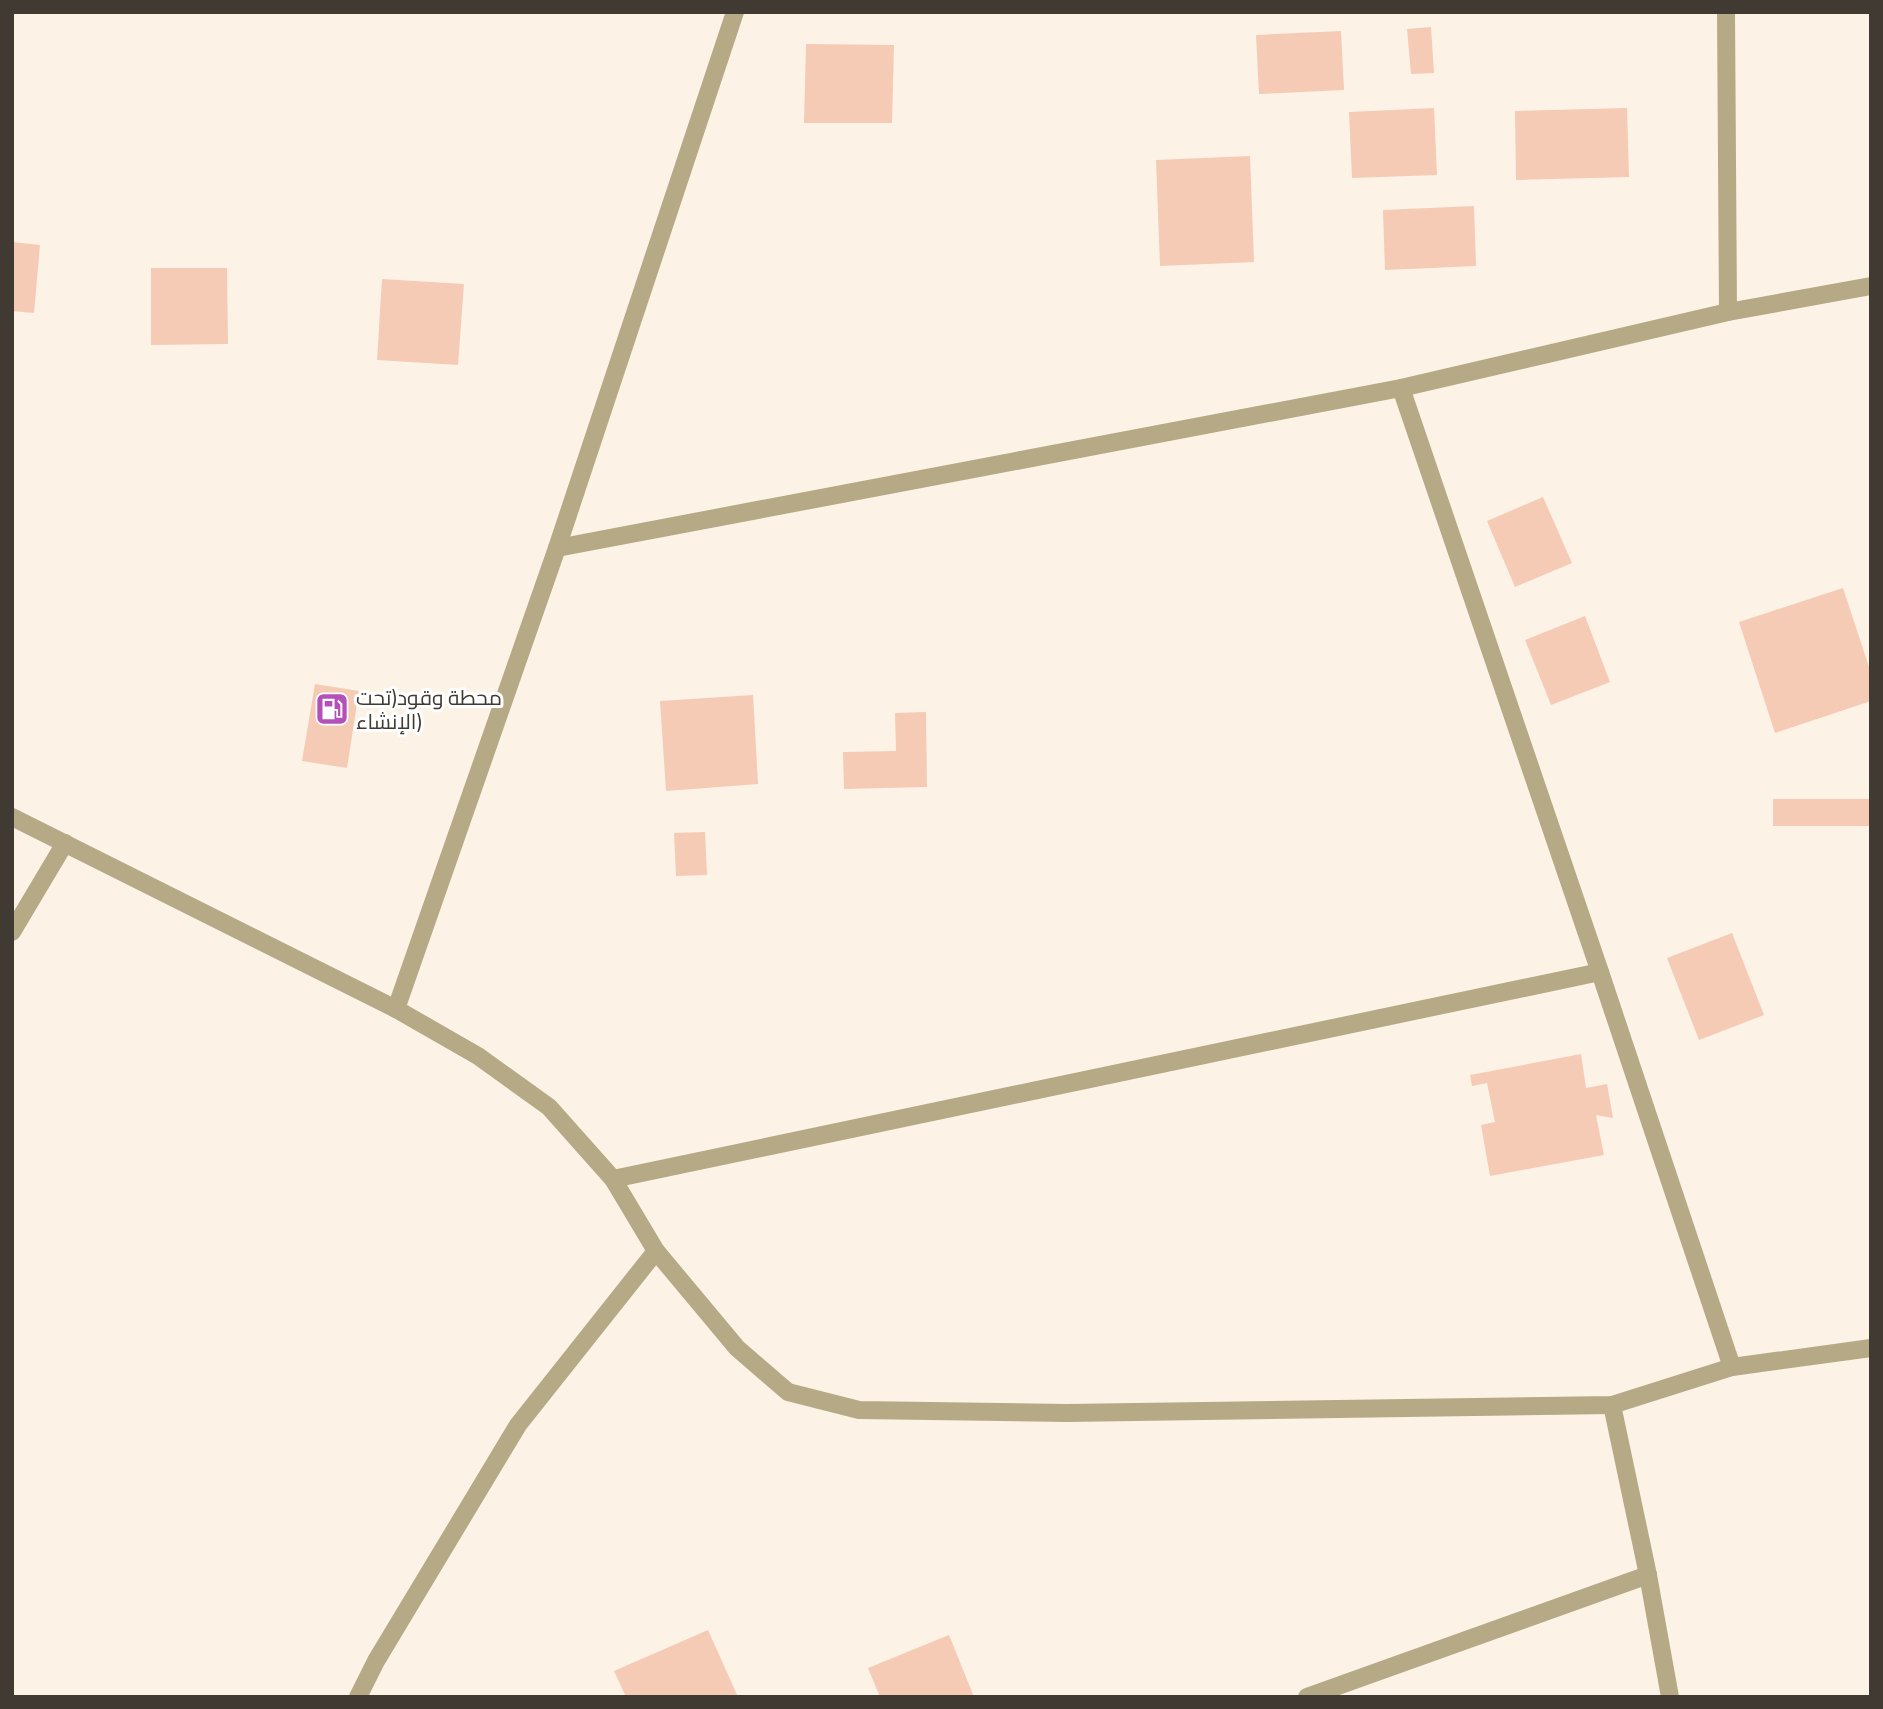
<svg xmlns="http://www.w3.org/2000/svg" width="1883" height="1709" font-family="'Titillium Web',Cairo,sans-serif">
<rect width="100%" height="100%" fill="#fdf2e6"/>
<g fill="#f5cbb5">
<path d="M1431 27 1434 73 1411 74 1407 29Z"/>
<path d="M1341 31 1344 90 1259 94 1256 35Z"/>
<path d="M806 44 894 45 892 123H804Z"/>
<path d="M1434 108 1437 175 1352 178 1349 112Z"/>
<path d="M1627 108 1629 177 1516 180 1515 111Z"/>
<path d="M1250 156 1254 262 1160 266 1156 160Z"/>
<path d="M1474 206 1476 266 1385 270 1383 210Z"/>
<path d="M12 242 40 245 34 313 12 311Z"/>
<path d="M151 268H227L228 344 151 345Z"/>
<path d="M382 279 464 284 458 365 377 360Z"/>
<path d="M1543 497 1572 563 1515 587 1487 521Z"/>
<path d="M1843 588 1871 673V701L1775 733 1739 622Z"/>
<path d="M1585 616 1610 682 1551 705 1525 640Z"/>
<path d="M315 684 359 691 347 768 302 761Z"/>
<path d="M753 695 758 784 666 791 660 701Z"/>
<path d="M926 712 927 787 844 789 843 752 896 751 895 713Z"/>
<rect x="1773" y="799" width="98" height="27"/>
<path d="M705 832 707 875 676 876 674 833Z"/>
<path d="M1732 933 1764 1015 1699 1040 1667 958Z"/>
<path d="M1581 1054 1586 1088 1607 1084 1613 1118 1596 1115 1604 1155 1490 1176 1481 1125 1495 1122 1487 1083 1472 1086 1470 1075Z"/>
<path d="M708 1630 738 1697H626L614 1671Z"/>
<path d="M949 1635 974 1697H880L868 1668Z"/>
</g>
<g fill="none" stroke-linecap="round" stroke-linejoin="round">
<g stroke="#b6a985" stroke-width="18">
<path d="M1726 12 1728 312"/>
<path d="M1401 388 1600 972 1732 1367"/>
<path d="M557 548 1401 388 1728 312 1871 286"/>
<path d="M12 817 396 1009 478 1056 549 1107 613 1179 656 1251 737 1348 788 1392 859 1410 1067 1413 1612 1405 1732 1367 1871 1348"/>
<path d="M12 932 65 843"/>
<path d="M396 1009 557 548 735 12"/>
<path d="M613 1179 1600 972"/>
<path d="M1612 1405 1648 1575 1670 1697"/>
<path d="M358 1697 376 1661 518 1425 656 1251"/>
<path d="M1307 1697 1648 1575"/>
</g>
</g>
<defs>
<symbol id="fuel-square" viewBox="-11 -11 22 22"><rect x="-9" y="-9" width="18" height="18" rx="4" fill="#b351b8" stroke="#fff"/><path d="M-5.5-6h7V0h2V4h1.3V-2.5L3-4.5l.8-.8L6-3V5H2.5V1h-1V6h-7ZM-4.2-4.7v3.2H.2V-4.7Z" fill="#fff"/></symbol>
</defs>
<g fill-rule="evenodd">
<use href="#fuel-square" x="313" y="690" width="38" height="38"/>
</g>
<g text-anchor="middle" dominant-baseline="central" stroke-width="6" stroke-linejoin="round" paint-order="stroke">
<g font-size="21" fill="#413a32" stroke="#fff" text-anchor="start">
<text x="356" y="697">محطة وقود(تحت<tspan x="356" dy="24">الإنشاء)</tspan></text>
</g>
</g>
<rect width="1883" height="1709" fill="none" stroke="#413a32" stroke-width="28"/>
</svg>
